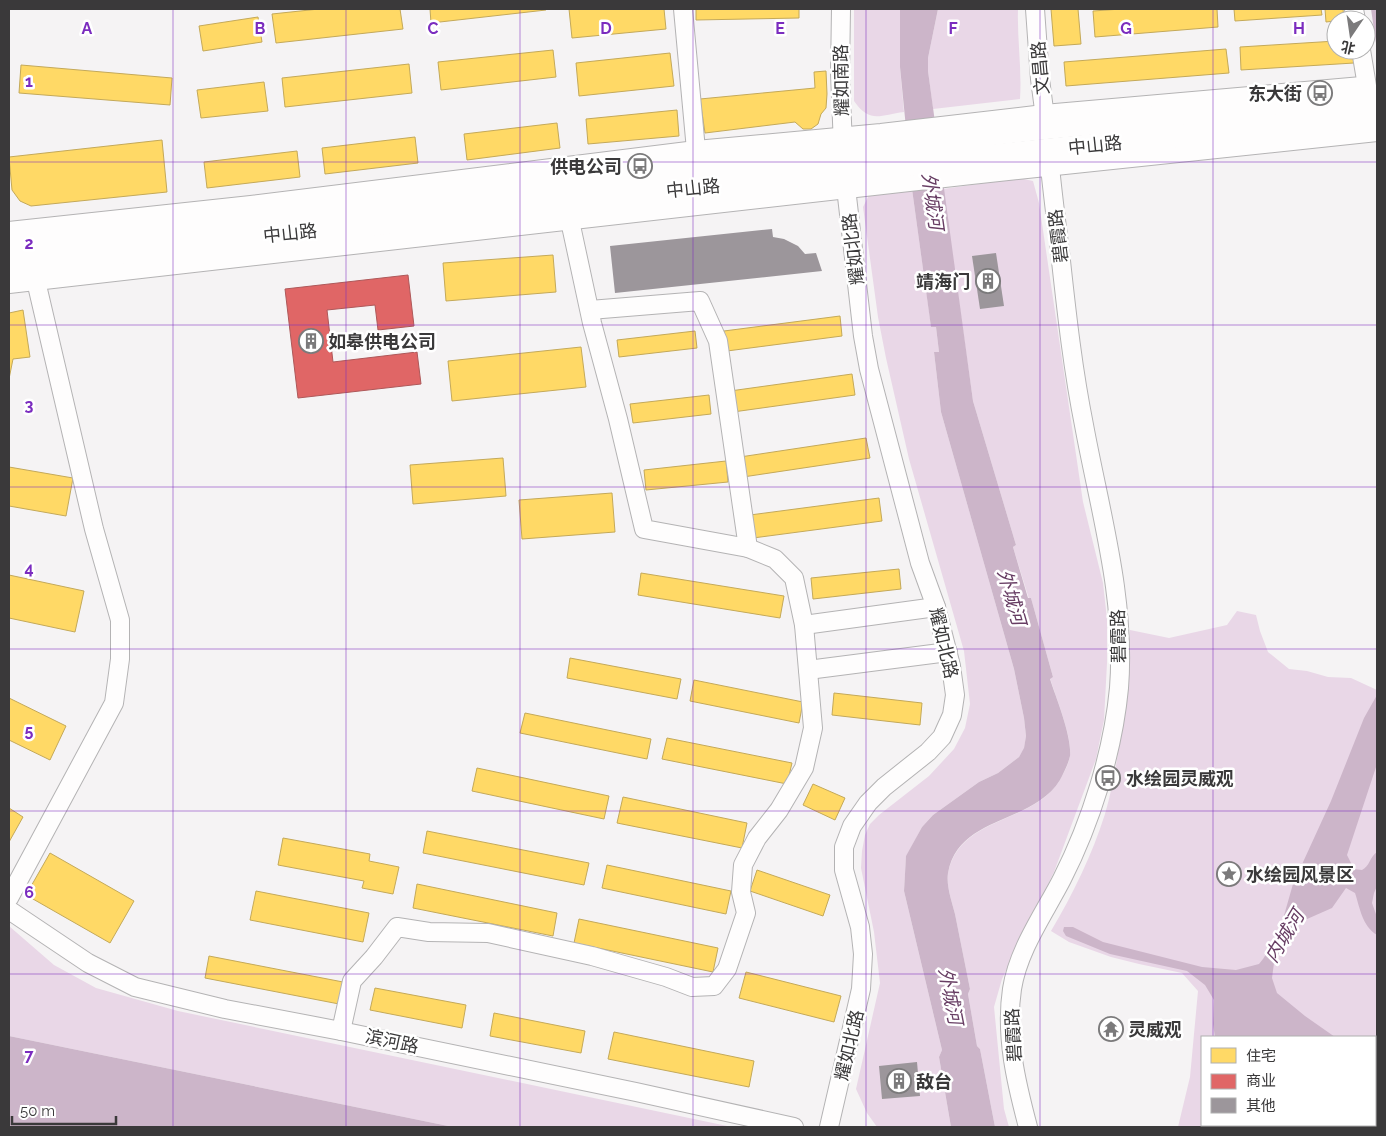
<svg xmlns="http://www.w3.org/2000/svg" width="1386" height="1136" font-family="Raleway,'Noto Sans SC',sans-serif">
<rect width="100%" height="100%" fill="#f5f3f4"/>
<g fill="#e9d7e7" fill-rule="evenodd">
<path d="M854 9H900V67L904 112C880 115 870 124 854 101Z"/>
<path d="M938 9H1018C1017 39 1022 69 1020 99L933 109 928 71V58Z"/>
<path d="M1019 178 1033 181 1039 203 1083 502 1103 583 1107 619V663L1104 720 1096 759 1054 872 1002 979 994 1007 1004 1109 1009 1127H995L980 1049 977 1046 968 994 970 989C965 964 960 939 955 914 952 902 946 886 948 873 960 815 1032 825 1060 780 1064 772 1069 764 1070 755 1072 736 1056 698 1050 678L1053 677 1031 598 1029 599 1013 547 1016 545 973 401 943 189Z"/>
<path d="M912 189 931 326 936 327 939 352H934L941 412 1014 669 1024 718 1026 736 1024 749 1019 757 998 773 979 782 933 815 922 827 906 857 904 891 942 1050 939 1057 951 1127H877L867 1113 856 1089 880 983 874 932 861 868 862 851 865 835 870 824 879 815 929 776 954 749 965 728 970 704 964 651 909 459 886 358 878 317 863 207 870 193Z"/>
<path d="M1237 611 1256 615 1260 631 1268 652 1289 669 1307 671 1328 677 1351 678 1377 690V1127H1178L1190 1077 1198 991 1182 973 1139 964 1111 957 1069 942 1051 931C1073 894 1092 855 1105 814 1122 755 1125 691 1130 630L1169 638 1227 625ZM1202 1037H1375V1125H1202Z"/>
<path d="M9 926 54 965 96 988 178 1011 732 1127H453L9 1036Z"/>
</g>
<g fill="#ccb5c9">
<path d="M900 9H938L928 58V71L973 401 1016 545 1013 547 1028 598H1031L1053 677 1050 679C1056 698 1072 736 1070 756 1068 765 1064 772 1060 780 1032 825 959 815 948 873 946 886 952 902 955 914 960 939 965 964 970 989L968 994 977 1046 980 1049 995 1127H951L939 1057 942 1050 904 891 906 856 922 827 933 815 979 782 998 773 1019 757 1024 748 1026 736 1024 718 1014 669 941 412 934 352H939L936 327H931L912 189 900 67Z"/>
<path d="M1371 9H1377V50Z"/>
<path d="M1377 695V764L1347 855 1354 869 1362 870C1370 866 1369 858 1377 852V886L1374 893 1372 903 1377 917V935C1362 926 1360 908 1355 893L1346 888 1332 908 1298 923 1285 941 1274 963 1272 978 1277 993 1305 1016 1335 1037H1215L1213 1024 1214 1000 1205 985 1187 971 1110 954 1066 936 1063 931 1064 927H1073L1103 942 1202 967 1236 970 1259 964 1263 959 1279 933 1293 884 1331 801 1364 718Z"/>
<path d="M9 1036 453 1127H9Z"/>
<path d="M1375 1064 1377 1066V1107L1375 1106Z"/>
</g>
<g fill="#ffd966" stroke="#c4a959">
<path d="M319 9H400L403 29 276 43 272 14Z"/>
<path d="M430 9H546V10L431 23Z"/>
<path d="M569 9H664L666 29 572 38Z"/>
<path d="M696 9H799V18L696 20Z"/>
<path d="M1051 9H1078L1081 44 1054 46Z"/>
<path d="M1121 9H1217L1218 27 1095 37 1093 11Z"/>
<path d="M1234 9H1321L1322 15 1235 21Z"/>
<path d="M1325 9H1343L1344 20 1326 22Z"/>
<path d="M258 17 262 42 203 51 199 26Z"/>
<path d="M1336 41V50H1353L1354 63 1241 70 1240 47Z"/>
<path d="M1226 49 1229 73 1066 86 1064 62Z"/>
<path d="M553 50 556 77 441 90 438 62Z"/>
<path d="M670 53 674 86 579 96 576 63Z"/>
<path d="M409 64 412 93 285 107 282 78Z"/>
<path d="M21 65 172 78 170 105 19 93Z"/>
<path d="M826 71 827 94 826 108 821 114 818 124 811 129H803L795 122 705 133 700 99 815 88 814 72Z"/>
<path d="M264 82 268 111 201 118 197 90Z"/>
<path d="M677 110 679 136 588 144 586 119Z"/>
<path d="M557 123 560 148 467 160 464 134Z"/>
<path d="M415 137 418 163 325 174 322 148Z"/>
<path d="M162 140 167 192 31 206 20 201 12 190 9 157Z"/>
<path d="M297 151 300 177 207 188 204 162Z"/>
<path d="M553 255 556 292 446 301 443 263Z"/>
<path d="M23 310 30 357 13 359 9 379V313Z"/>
<path d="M840 316 842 336 727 351 724 331Z"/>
<path d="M695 331 697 348 619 357 617 340Z"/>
<path d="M581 347 586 387 452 401 448 361Z"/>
<path d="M852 374 855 395 733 412 730 391Z"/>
<path d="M709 395 711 414 633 423 630 404Z"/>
<path d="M866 438 870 458 743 477 740 457Z"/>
<path d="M503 458 506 496 413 504 410 465Z"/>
<path d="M726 461 728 482 646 490 644 470Z"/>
<path d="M9 467 73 478 66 516 9 506Z"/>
<path d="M612 493 615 532 522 539 519 500Z"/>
<path d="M879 498 882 521 753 538 750 515Z"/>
<path d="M899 569 901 589 813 599 811 578Z"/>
<path d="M641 573 784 596 780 618 638 595Z"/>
<path d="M9 575 84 591 75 632 9 618Z"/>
<path d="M570 658 681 679 677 699 567 678Z"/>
<path d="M694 680 803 702 799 723 690 701Z"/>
<path d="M834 693 922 703 920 725 832 715Z"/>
<path d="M9 698 66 726 50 760 9 740Z"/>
<path d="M525 713 651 739 647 759 520 733Z"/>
<path d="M667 738 792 763 787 784 662 759Z"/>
<path d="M477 768 609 796 604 819 472 791Z"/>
<path d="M813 784 845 798 835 820 803 805Z"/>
<path d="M623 797 747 823 742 848 617 823Z"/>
<path d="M9 808 23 817 9 842Z"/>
<path d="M427 831 589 863 584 885 423 853Z"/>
<path d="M283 838 370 854 369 861 399 867 393 894 362 888 364 881 278 865Z"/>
<path d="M50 853 134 901 110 943 26 895Z"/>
<path d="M607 865 731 891 726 914 602 888Z"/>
<path d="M757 870 830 895 823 916 750 891Z"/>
<path d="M417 884 557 913 553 936 413 908Z"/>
<path d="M256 891 369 913 363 942 250 920Z"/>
<path d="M579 919 718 948 713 972 574 943Z"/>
<path d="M209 956 343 982 339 1004 205 978Z"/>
<path d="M746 972 841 996 834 1022 739 998Z"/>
<path d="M375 988 466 1005 462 1028 370 1010Z"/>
<path d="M494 1013 585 1031 581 1053 490 1036Z"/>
<path d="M614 1032 754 1061 749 1087 608 1059Z"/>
</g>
<path fill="#e06666" stroke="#ae5859" d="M408 275 414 326 378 330 375 305 327 310 333 362 417 352 421 384 298 398 285 289Z"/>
<g fill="#9c969b">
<path d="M772 229 773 237 784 239 798 246 805 254 816 253 822 271 615 293 610 246Z"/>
<path d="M996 253 1004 306 980 309 972 256Z"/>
<path d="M917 1062 920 1096 882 1099 879 1066Z"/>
</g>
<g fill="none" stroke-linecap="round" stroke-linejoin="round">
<defs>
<g id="minor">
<path d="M683 9 696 150"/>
<path d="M841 9 840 73 843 146"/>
<path d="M1035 9 1040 79 1046 125"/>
<path d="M1354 9 1356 20"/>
<path d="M1361 50 1369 98"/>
<path d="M570 221 592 323 618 419 644 529 748 548"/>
<path d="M9 231 251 205 696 150 881 133 1044 114 1362 86"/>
<path d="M9 284 971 175 1377 132"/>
<path d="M804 625 936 607"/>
<path d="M808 670 948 652"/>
<path d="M9 898 114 703 120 659V620L94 529 36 281"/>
<path d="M9 910 88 963 135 987 225 1009 341 1031 636 1092 794 1127"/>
<path d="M341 1031 352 981 374 957 397 927 429 932 488 933 592 956 666 977 692 987 714 986 727 969 746 913 741 892 743 865 757 838 779 810 804 768 813 728 804 625 794 578 775 559 748 548 718 341 700 301 590 310"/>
<path d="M829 1127 861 989 863 954 860 927 844 870V847L852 826 868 803 884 787 928 752 942 737 952 715 955 695 951 666 936 607 920 563 869 369 863 336 845 179"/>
<path d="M1028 1127C1016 1082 1005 1036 1012 989 1018 950 1044 914 1062 879 1091 822 1113 752 1119 688 1126 598 1100 512 1084 425 1073 370 1067 316 1061 261 1057 226 1052 191 1049 156"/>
</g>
<g id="major">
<path d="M9 246 640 175 1046 128 1377 96"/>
<path d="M9 265 969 158 1377 115"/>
</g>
</defs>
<use href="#minor" stroke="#b4b3b4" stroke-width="20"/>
<use href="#major" stroke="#b4b3b4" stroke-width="25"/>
<use href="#minor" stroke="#fefdfd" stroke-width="18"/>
<use href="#major" stroke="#fefdfd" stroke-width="22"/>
</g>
<path fill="none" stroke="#7b2cbf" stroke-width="1" stroke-opacity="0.55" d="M173 9V1127M346 9V1127M520 9V1127M693 9V1127M866 9V1127M1040 9V1127M1213 9V1037M9 162H1377M9 325H1377M9 487H1377M9 649H1377M9 811H1377M9 974H1377M1213 1125V1127"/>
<defs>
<symbol id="bus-ring" viewBox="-11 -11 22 22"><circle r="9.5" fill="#fff" stroke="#7b7a7b" stroke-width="1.5"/><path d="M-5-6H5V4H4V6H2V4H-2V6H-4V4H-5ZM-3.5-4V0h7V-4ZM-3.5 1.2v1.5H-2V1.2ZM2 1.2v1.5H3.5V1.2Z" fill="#7b7a7b"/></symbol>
<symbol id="building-ring" viewBox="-11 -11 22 22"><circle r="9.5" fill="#fff" stroke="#7b7a7b" stroke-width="1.5"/><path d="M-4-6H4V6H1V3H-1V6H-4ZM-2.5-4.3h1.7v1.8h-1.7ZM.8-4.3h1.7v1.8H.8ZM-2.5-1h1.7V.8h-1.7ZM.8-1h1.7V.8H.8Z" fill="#7b7a7b"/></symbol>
<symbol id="sight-ring" viewBox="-11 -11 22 22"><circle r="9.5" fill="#fff" stroke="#7b7a7b" stroke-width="1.5"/><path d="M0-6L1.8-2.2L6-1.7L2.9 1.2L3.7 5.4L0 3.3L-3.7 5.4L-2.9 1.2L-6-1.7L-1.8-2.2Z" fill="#7b7a7b"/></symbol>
<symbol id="temple-ring" viewBox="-11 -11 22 22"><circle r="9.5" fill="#fff" stroke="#7b7a7b" stroke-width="1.5"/><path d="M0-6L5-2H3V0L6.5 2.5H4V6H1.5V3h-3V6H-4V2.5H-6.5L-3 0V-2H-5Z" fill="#7b7a7b"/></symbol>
</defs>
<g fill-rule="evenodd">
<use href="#bus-ring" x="1306" y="79" width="28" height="28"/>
<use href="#bus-ring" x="626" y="152" width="28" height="28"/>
<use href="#building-ring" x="974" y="267" width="28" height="28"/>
<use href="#building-ring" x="297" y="327" width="28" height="28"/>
<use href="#bus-ring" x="1094" y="764" width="28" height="28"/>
<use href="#sight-ring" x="1215" y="860" width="28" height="28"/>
<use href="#temple-ring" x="1097" y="1015" width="28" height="28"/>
<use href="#building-ring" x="885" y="1067" width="28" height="28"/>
</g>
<g text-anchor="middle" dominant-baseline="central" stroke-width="5" stroke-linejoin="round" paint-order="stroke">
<g font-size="18" fill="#3a393a" stroke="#fff">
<text transform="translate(1040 68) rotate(-95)">文昌路</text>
<text transform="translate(841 80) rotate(-91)">耀如南路</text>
<text transform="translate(1095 145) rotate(-6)">中山路</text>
<text transform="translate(693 188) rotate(-6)">中山路</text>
<text transform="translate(290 233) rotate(-6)">中山路</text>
<text transform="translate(1058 236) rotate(-97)">碧霞路</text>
<text transform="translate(853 249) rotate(-97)">耀如北路</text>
<text transform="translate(1118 636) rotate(-91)">碧霞路</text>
<text transform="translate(944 643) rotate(77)">耀如北路</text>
<text transform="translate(1013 1035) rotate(-93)">碧霞路</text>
<text transform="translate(392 1041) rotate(12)">滨河路</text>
<text transform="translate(849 1045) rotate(-77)">耀如北路</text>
</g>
<g font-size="18" font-weight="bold" fill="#3a393a" stroke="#fff" text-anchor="start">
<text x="1302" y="93" text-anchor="end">东大街</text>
<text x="622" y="166" text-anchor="end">供电公司</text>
<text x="970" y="281" text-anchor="end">靖海门</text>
<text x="328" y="341">如皋供电公司</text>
<text x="1126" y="778">水绘园灵威观</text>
<text x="1246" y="874">水绘园风景区</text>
<text x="1128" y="1029">灵威观</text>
<text x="916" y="1081">敌台</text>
</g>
<g font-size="19" font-style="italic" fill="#673d63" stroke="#fff">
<text transform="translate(933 201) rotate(82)">外城河</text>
<text transform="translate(1012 597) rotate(74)">外城河</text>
<text transform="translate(1284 936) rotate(-59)">内城河</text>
<text transform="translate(951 996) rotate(79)">外城河</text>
</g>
</g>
<g font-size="16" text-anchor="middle" font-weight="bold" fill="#7b2cbf" stroke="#fff" stroke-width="5" stroke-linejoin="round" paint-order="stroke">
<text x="87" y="34">A</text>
<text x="260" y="34">B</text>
<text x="433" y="34">C</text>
<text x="606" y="34">D</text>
<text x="780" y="34">E</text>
<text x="953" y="34">F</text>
<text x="1126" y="34">G</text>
<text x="1299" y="34">H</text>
<text x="29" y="87">1</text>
<text x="29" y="249">2</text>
<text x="29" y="411">3</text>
<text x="29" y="574">4</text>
<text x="29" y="736">5</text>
<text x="29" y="898">6</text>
<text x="29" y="1061">7</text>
</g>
<rect width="1386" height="1136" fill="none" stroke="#3a393a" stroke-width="20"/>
<rect x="1201" y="1036" width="175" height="90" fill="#ffffff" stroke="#b0b0b0"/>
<rect x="1211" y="1048" width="25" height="15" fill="#ffd966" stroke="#b0b0b0"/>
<text x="1246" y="1061" font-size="15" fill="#3a393a">住宅</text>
<rect x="1211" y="1074" width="25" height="15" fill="#e06666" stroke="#b0b0b0"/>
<text x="1246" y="1086" font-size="15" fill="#3a393a">商业</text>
<rect x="1211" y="1098" width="25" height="15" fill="#9c969b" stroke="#b0b0b0"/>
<text x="1246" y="1111" font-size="15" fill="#3a393a">其他</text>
<g transform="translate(1351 35) rotate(193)"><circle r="24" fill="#ffffff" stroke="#b0b0b0"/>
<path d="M0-4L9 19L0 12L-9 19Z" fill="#7b7a7b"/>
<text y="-8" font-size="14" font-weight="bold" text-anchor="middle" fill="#3a393a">北</text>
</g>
<path d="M12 1116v8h104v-8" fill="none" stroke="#3a393a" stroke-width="2.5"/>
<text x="20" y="1116" font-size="15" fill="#3a393a" stroke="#ffffff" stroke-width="4" paint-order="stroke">50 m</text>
</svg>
